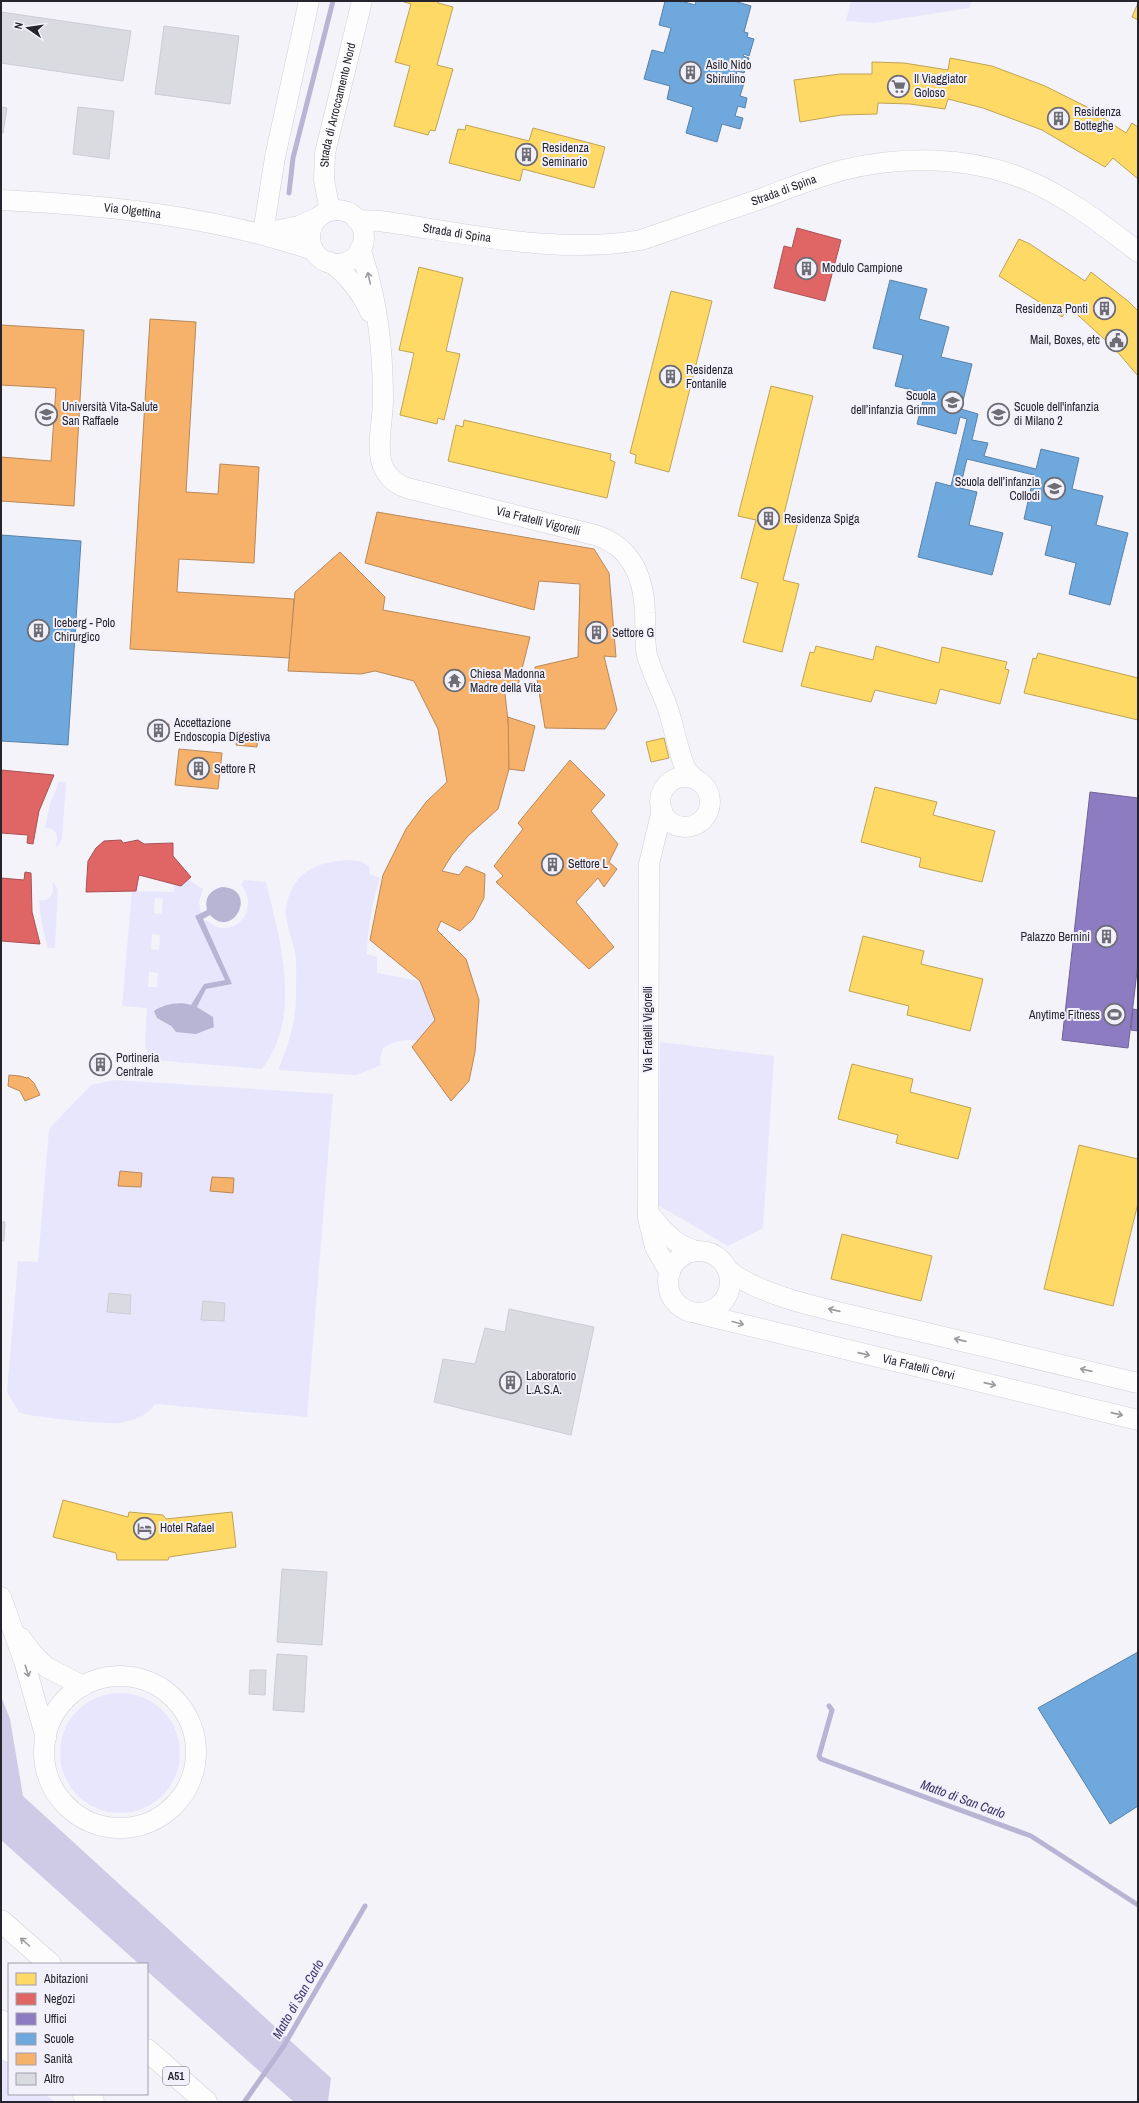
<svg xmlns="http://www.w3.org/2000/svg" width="1139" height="2103" font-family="'Archivo Narrow',sans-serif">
<rect width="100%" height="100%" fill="#f4f3f9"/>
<g fill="#e8e6fc" fill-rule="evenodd">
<path d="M851 1H972L969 8 873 23 846 21Z"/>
<path d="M59 782H66L62 840 57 847 55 846C60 836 56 828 45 828L50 804Z"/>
<path d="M347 860 360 861 369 866 370 875 380 877C373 902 367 928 367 954L377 957V973L420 981 435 1020 417 1041C404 1038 394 1042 383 1048L380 1058 381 1065 356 1075 278 1070C289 1044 297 1018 296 990 296 978 297 965 295 953 293 941 284 919 286 908 292 873 315 862 347 860Z"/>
<path d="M183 876 203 889 199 902 201 913 196 916 225 980 204 984 191 1005 157 1018 171 1026 176 1032 214 1026 213 1017 197 1007 206 989 232 984 203 919C210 921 215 929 224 928 247 927 255 901 241 885L244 880 266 882C280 940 303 1016 262 1069L154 1060 147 1051 145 1045 147 1008 122 1006 132 891 174 892 175 882ZM155 898 163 899 162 914 154 913ZM152 934 160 935 159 950 151 949ZM149 972 158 973 157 987H148Z"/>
<path d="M52 883H54L58 890 55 948H48C43 932 40 916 39 900 51 902 55 893 52 883Z"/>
<path d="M660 1042 774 1056 763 1228 728 1246 658 1205Z"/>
<path d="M115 1080 333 1094 307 1417 155 1404C148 1416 134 1420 121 1423 110 1425 27 1417 19 1412L7 1392 18 1261 38 1262 49 1129 91 1085Z"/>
<circle cx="120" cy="1753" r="60"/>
<path d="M1 2056 9 2063V2094H45L54 2102H4L1 2100Z"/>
</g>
<path fill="#cfcbe6" d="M1 1696 10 1719 23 1796 331 2078 328 2102H294L147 1971V1964H139L1 1840Z"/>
<path fill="#b8b4d4" d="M222 887C259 888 234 941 210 915L203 919 232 984 206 989 197 1007 213 1017 214 1027 196 1034 176 1032 171 1026 157 1018 154 1011C163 1004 181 1001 191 1005L204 984 225 980 195 916 207 910C204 898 210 890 222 887Z"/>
<g fill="#ffd966" stroke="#bea355">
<path d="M401 1H438V3L453 7 437 65 453 69 435 131 430 130 428 135 394 126 410 66 395 62 411 4Z"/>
<path d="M1138 3V20L1132 17Z"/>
<path d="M950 58 992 66 1045 86 1087 107 1126 133 1132 123 1138 127V179L1113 158 1105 167 1042 130 983 108 948 99 945 109 910 104 878 103 877 114 841 115 800 122 794 80 840 74H872V62L904 63 948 70Z"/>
<path d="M466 125 529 141 533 128 605 147 594 188 523 169 520 181 449 163 458 129 465 130Z"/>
<path d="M1019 239 1030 244 1085 281 1091 272 1128 301 1138 311V376L1115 349 1069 307 1062 317 999 276Z"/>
<path d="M419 267 463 278 446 351 460 354 444 420 438 418 437 424 400 415 414 353 399 350Z"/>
<path d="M671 291 712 301 669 472 635 463 636 455 630 453Z"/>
<path d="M771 386 813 396 783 518 798 522 783 580 799 584 782 652 743 642 758 583 741 578 756 520 738 516Z"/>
<path d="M464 420 611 454 610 460 615 462 607 498 448 461 456 425 463 427Z"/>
<path d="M816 646 873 660 876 646 939 663 942 647 1007 662 1005 669 1009 670 1000 704 940 689 936 704 875 690 871 702 801 686 810 652 814 653Z"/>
<path d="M1038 653 1138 678V720L1024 693 1033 658 1036 659Z"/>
<path d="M664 738 669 758 651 762 646 742Z"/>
<path d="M875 787 937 802 933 815 995 831 982 882 919 867 921 858 861 842Z"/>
<path d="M863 936 924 951 921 964 983 979 970 1031 907 1015 909 1006 849 991Z"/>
<path d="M852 1064 913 1079 910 1092 971 1108 958 1159 896 1143 898 1135 838 1119Z"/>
<path d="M1079 1145 1138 1159V1203L1113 1306 1044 1289Z"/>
<path d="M842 1234 932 1256 921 1301 831 1279Z"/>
<path d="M63 1500 128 1517 129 1512 163 1515 166 1519 232 1512 236 1547 169 1557 168 1560H117L116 1553 53 1537Z"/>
</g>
<g fill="#e06666" stroke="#a85255">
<path d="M797 228 841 240 825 301 774 288 784 246 792 248Z"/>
<path d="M1 770 54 775 39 811 33 844 27 843 28 835 1 833Z"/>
<path d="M121 840 123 843 138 840 144 844 173 843V856L191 877 181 886 139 875 136 891 86 892 88 861 96 848 104 841Z"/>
<path d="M25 872 31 873 32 912 40 944 1 941V878L24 880Z"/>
</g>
<g fill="#8e7cc3" stroke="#6f6296">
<path d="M1090 792 1138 798V963L1128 1048 1062 1040Z"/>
<path d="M1133 1009 1138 1010V1031L1131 1030Z"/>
</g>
<g fill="#6fa8dc" stroke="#5981a8">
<path d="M665 1H681L695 5 696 1H734L751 6 744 32 748 33 747 37 754 39 749 56 744 54 743 56 749 58 744 73 737 71 735 80 744 83 740 96 747 98 745 108 738 106 735 116 743 118 740 129 722 124 717 142 686 133 693 107 667 99 670 86 644 79 652 50 664 53 671 28 659 25Z"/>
<path d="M890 280 927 289 919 319 949 327 941 357 972 364 961 409 978 414 972 440 988 443 984 456 1036 469 1041 449 1079 458 1072 489 1103 496 1096 525 1128 533 1110 605 1069 594 1076 563 1045 555 1052 526 1024 519 1034 475 967 459 960 488 977 492 969 525 1003 533 992 575 918 557 936 482 951 486 967 419 960 417 956 434 917 424 925 393 895 386 903 355 873 348Z"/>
<path d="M1 535 81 541 68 745 1 741Z"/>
<path d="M1138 1652V1806L1110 1824 1038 1708Z"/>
</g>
<g fill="#f6b26b" stroke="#b88859">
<path d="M150 319 196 322 186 492 218 494 220 464 259 467 254 563 179 559 177 592 294 599 290 658 130 649Z"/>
<path d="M1 325 84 330 74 506 1 501V457L51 461 56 388 1 385Z"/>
<path d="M377 512 594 549 609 573 616 657 604 656 617 710 605 729 545 728 535 667 578 657 580 584 539 581 534 610 365 563Z"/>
<path d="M340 552 385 597 383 610 530 637 517 689 504 685 509 730V769L498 809 468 836 452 855 442 871 459 875 466 866 485 874 484 898 473 919 460 931 441 921 437 930 466 959 479 1000 475 1052 469 1081 451 1101 412 1047 435 1020 420 981 370 940 383 875 406 829 426 802 447 782 438 729 414 681 375 671 361 674 288 671 295 592Z"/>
<path d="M508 717 535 726 524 771 509 769Z"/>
<path d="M149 723 169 724 168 737 148 735Z"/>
<path d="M237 732 258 733 257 747 236 745Z"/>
<path d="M179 749 222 753 218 789 175 785Z"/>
<path d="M570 760 605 795 591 811 618 844 609 862 617 869 604 887 598 878 576 902 614 947 589 969 496 882 503 876 494 866 523 829 518 823Z"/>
<path d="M95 1059 106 1060 105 1071 94 1069Z"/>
<path d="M9 1075 20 1076 27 1078 28 1077 34 1083 40 1095 25 1101 20 1091 8 1086Z"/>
<path d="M120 1171 142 1173 141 1187 118 1186Z"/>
<path d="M212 1177 234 1178 233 1193 210 1191Z"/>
</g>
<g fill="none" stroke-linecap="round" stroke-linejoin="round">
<g stroke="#b8b4d4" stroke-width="5">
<path d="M289 193 293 158 333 1"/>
<path d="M829 1706 832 1710 819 1756 821 1759 1031 1836 1138 1905"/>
<path d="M245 2101 283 2047 365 1906"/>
</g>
</g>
<g fill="#dadae1" stroke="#ceccd4">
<path d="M1 12 131 31 123 81 1 63Z"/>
<path d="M164 26 239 36 230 104 155 94Z"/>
<path d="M1 107 7 108 3 133H1Z"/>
<path d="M78 107 114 111 109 159 73 154Z"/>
<path d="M1 1222H5L4 1241H1Z"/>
<path d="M109 1293 131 1295 130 1314 107 1312Z"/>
<path d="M203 1301 225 1303 224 1321 201 1320Z"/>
<path d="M509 1309 594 1327 571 1435 434 1402 443 1359 475 1364 485 1328 505 1332Z"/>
<path d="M282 1569 327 1572 322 1645 277 1642Z"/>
<path d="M277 1654 307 1656 304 1712 273 1710Z"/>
<path d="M250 1670H266L265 1695 249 1694Z"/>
</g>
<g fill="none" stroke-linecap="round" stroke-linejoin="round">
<defs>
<g id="minor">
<path id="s1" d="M1 200C106 205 213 216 313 250"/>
<circle cx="337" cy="237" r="27"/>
<path id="s2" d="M330 211 324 180 325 153 362 1"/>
<path id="s3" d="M357 220 380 221C464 233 557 255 641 240 682 226 722 212 763 198 790 188 816 177 843 170 902 156 965 156 1022 178 1065 195 1102 224 1138 252"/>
<path d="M263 233 275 157 309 1"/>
<path d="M265 233 299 226 317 218"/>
<path id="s4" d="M360 249C377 296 383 349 383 399 383 419 377 441 381 460 384 473 394 484 407 488L595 535C631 546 644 577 645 613 646 627 644 641 647 655 652 674 662 691 668 709 674 727 677 746 684 765L687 771 695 779"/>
<path d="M330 262C348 275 361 292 370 312"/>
<circle cx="685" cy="802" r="25"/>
<path d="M662 810 649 864 648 1218 655 1247 670 1273"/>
<path d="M648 1212C662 1230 674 1245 696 1251"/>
<circle cx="699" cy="1282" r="31"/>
<path d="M729 1271C767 1300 842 1312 889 1324 972 1343 1055 1363 1138 1383"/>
<path id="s5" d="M700 1314 1138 1420"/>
<path d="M1 1597 24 1661 46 1738"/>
<path d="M21 1638 32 1653 46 1667 83 1686"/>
<circle cx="120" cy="1752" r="76"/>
</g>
<g id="highway">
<path d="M1 1921 50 1964"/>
<path d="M1 2021 9 2028"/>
<path d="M1 2045 9 2051"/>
<path d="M147 2050 206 2102"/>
<path d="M84 2094 93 2102"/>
</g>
</defs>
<use href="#minor" stroke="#d1d0d7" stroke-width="21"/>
<use href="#highway" stroke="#d1d0d7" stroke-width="23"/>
<use href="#minor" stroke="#fdfdfe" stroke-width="20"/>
<use href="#highway" stroke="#fdfdfe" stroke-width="22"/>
</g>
<defs><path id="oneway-shaft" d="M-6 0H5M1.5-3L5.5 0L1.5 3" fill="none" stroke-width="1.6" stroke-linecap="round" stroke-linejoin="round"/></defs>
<g stroke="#9c9ca0">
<use href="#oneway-shaft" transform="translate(369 278) rotate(-103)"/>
<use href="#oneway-shaft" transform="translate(834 1310) rotate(-167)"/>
<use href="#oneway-shaft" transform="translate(738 1323) rotate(15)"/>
<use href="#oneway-shaft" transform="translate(960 1340) rotate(-167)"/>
<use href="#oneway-shaft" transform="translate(864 1354) rotate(13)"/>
<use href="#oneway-shaft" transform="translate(1086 1370) rotate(-167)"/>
<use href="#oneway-shaft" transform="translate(990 1384) rotate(13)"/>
<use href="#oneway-shaft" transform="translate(1117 1414) rotate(13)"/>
<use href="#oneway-shaft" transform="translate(27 1671) rotate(73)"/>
<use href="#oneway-shaft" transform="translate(25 1942) rotate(-138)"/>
</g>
<defs>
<symbol id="building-ring" viewBox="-11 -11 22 22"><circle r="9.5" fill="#f2f1fb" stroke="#6e6d75" stroke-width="1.5"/><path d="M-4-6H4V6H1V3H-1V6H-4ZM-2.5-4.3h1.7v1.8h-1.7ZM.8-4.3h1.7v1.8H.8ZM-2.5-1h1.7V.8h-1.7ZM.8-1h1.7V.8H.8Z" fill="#6e6d75"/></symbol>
<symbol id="supermarket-ring" viewBox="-11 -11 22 22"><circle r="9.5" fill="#f2f1fb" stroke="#6e6d75" stroke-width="1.5"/><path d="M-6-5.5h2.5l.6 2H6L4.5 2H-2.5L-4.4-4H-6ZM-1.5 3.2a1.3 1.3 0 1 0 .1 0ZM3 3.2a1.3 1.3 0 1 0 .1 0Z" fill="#6e6d75"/></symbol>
<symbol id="civic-ring" viewBox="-11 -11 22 22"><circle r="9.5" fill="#f2f1fb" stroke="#6e6d75" stroke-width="1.5"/><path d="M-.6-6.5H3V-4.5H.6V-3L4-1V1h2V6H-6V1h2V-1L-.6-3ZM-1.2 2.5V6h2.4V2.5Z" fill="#6e6d75"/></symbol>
<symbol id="school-ring" viewBox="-11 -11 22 22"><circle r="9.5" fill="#f2f1fb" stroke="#6e6d75" stroke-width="1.5"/><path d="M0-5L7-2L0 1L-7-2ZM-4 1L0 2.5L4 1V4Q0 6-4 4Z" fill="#6e6d75"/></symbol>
<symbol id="university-ring" viewBox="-11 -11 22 22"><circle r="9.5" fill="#f2f1fb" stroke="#6e6d75" stroke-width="1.5"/><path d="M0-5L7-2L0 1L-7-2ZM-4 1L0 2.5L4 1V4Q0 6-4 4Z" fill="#6e6d75"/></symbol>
<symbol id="temple-ring" viewBox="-11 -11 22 22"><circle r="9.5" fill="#f2f1fb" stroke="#6e6d75" stroke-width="1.5"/><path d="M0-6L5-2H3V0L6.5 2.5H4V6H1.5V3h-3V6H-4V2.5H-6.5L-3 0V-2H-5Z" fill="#6e6d75"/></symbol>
<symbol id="stadium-ring" viewBox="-11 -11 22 22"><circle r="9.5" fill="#f2f1fb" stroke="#6e6d75" stroke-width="1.5"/><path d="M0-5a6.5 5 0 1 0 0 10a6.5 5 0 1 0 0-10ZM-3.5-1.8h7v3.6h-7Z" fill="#6e6d75"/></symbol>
<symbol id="hotel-ring" viewBox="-11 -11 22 22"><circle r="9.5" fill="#f2f1fb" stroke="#6e6d75" stroke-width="1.5"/><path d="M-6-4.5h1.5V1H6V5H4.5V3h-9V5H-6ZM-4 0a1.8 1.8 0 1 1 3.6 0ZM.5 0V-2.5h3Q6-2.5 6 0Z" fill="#6e6d75"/></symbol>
</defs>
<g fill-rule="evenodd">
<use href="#building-ring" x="678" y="60" width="25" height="25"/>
<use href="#supermarket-ring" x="886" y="74" width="25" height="25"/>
<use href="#building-ring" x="1046" y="106" width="25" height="25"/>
<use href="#building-ring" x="514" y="142" width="25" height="25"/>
<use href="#building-ring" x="794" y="256" width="25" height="25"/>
<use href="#building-ring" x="1092" y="296" width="25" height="25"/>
<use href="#civic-ring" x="1104" y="328" width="25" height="25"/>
<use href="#building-ring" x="658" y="364" width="25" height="25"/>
<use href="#school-ring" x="940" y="390" width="25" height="25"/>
<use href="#university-ring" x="34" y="402" width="25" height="25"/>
<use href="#school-ring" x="986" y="402" width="25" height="25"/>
<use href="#school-ring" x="1042" y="476" width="25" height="25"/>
<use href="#building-ring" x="756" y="506" width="25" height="25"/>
<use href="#building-ring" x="26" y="618" width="25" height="25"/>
<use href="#building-ring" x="584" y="620" width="25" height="25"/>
<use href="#temple-ring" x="442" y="668" width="25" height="25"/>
<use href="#building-ring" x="146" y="718" width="25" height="25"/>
<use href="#building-ring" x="186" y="756" width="25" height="25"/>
<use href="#building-ring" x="540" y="852" width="25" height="25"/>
<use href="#building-ring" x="1094" y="924" width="25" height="25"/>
<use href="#stadium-ring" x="1102" y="1002" width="25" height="25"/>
<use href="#building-ring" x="88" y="1052" width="25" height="25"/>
<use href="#building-ring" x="498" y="1370" width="25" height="25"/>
<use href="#hotel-ring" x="132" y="1516" width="25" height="25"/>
</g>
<g text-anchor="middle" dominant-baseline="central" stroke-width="4" stroke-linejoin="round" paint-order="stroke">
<rect fill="#f2f1fb" stroke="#63626c" stroke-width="1" x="163" y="2067" width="26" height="18" rx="3"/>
<g font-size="11" font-weight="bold" fill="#26252e">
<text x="176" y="2076">A51</text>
</g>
<g font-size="12" fill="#26252e" stroke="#f2f1fb" text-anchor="start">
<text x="706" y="65">Asilo Nido<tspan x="706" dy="14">Sbirulino</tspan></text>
<text x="914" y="79">Il Viaggiator<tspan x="914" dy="14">Goloso</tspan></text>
<text x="1074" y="112">Residenza<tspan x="1074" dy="14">Botteghe</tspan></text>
<text x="542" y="148">Residenza<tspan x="542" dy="14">Seminario</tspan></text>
<text x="822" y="268">Modulo Campione</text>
<text x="1088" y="309" text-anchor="end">Residenza Ponti</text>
<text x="1100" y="340" text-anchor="end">Mail, Boxes, etc</text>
<text x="686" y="370">Residenza<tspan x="686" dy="14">Fontanile</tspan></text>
<text x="936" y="396" text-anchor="end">Scuola<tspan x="936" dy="14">dell’infanzia Grimm</tspan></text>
<text x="62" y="407">Università Vita-Salute<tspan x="62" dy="14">San Raffaele</tspan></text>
<text x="1014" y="407">Scuole dell'infanzia<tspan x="1014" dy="14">di Milano 2</tspan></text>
<text x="1040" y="482" text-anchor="end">Scuola dell’infanzia<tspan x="1040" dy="14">Collodi</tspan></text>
<text x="784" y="519">Residenza Spiga</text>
<text x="54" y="623">Iceberg - Polo<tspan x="54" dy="14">Chirurgico</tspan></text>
<text x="612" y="633">Settore G</text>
<text x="470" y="674">Chiesa Madonna<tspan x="470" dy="14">Madre della Vita</tspan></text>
<text x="174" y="723">Accettazione<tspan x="174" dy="14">Endoscopia Digestiva</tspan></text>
<text x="214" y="769">Settore R</text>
<text x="568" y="864">Settore L</text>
<text x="1090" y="937" text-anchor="end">Palazzo Bernini</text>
<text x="1100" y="1015" text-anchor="end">Anytime Fitness</text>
<text x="116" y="1058">Portineria<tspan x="116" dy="14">Centrale</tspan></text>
<text x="526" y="1376">Laboratorio<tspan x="526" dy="14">L.A.S.A.</tspan></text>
<text x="160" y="1528">Hotel Rafael</text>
</g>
<g font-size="12" fill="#26252e" stroke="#f2f1fb">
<text stroke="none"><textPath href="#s2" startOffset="108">Strada di Arroccamento Nord</textPath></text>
<text stroke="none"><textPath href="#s3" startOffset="437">Strada di Spina</textPath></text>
<text stroke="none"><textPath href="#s1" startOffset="132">Via Olgettina</textPath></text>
<text stroke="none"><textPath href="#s3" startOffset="101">Strada di Spina</textPath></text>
<text stroke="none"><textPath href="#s4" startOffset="389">Via Fratelli Vigorelli</textPath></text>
<text transform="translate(648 1029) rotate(-90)">Via Fratelli Vigorelli</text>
<text stroke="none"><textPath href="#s5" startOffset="225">Via Fratelli Cervi</textPath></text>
</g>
<g font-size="13" font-style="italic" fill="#3e336a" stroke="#f2f1fb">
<text transform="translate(963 1799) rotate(20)">Matto di San Carlo</text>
<text transform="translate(298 1999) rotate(-60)">Matto di San Carlo</text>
</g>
</g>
<rect width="1139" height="2103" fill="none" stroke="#26252e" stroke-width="4"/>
<rect x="8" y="1963" width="140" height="132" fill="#f2f1fb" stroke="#a09fa9"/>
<rect x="16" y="1973" width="20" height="12" fill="#ffd966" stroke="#a09fa9"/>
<text x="44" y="1983" font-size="12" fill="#26252e">Abitazioni</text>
<rect x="16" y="1993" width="20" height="12" fill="#e06666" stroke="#a09fa9"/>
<text x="44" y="2003" font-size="12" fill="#26252e">Negozi</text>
<rect x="16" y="2013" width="20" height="12" fill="#8e7cc3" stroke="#a09fa9"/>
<text x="44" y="2023" font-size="12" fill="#26252e">Uffici</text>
<rect x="16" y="2033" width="20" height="12" fill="#6fa8dc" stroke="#a09fa9"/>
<text x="44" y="2043" font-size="12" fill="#26252e">Scuole</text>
<rect x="16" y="2053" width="20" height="12" fill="#f6b26b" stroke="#a09fa9"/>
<text x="44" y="2063" font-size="12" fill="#26252e">Sanità</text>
<rect x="16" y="2073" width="20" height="12" fill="#dadae1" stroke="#a09fa9"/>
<text x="44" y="2083" font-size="12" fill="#26252e">Altro</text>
<g transform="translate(28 28) rotate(283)" stroke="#f2f1fb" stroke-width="3" paint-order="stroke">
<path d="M0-3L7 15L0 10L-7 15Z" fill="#26252e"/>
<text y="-6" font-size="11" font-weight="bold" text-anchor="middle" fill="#26252e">N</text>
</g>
</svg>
